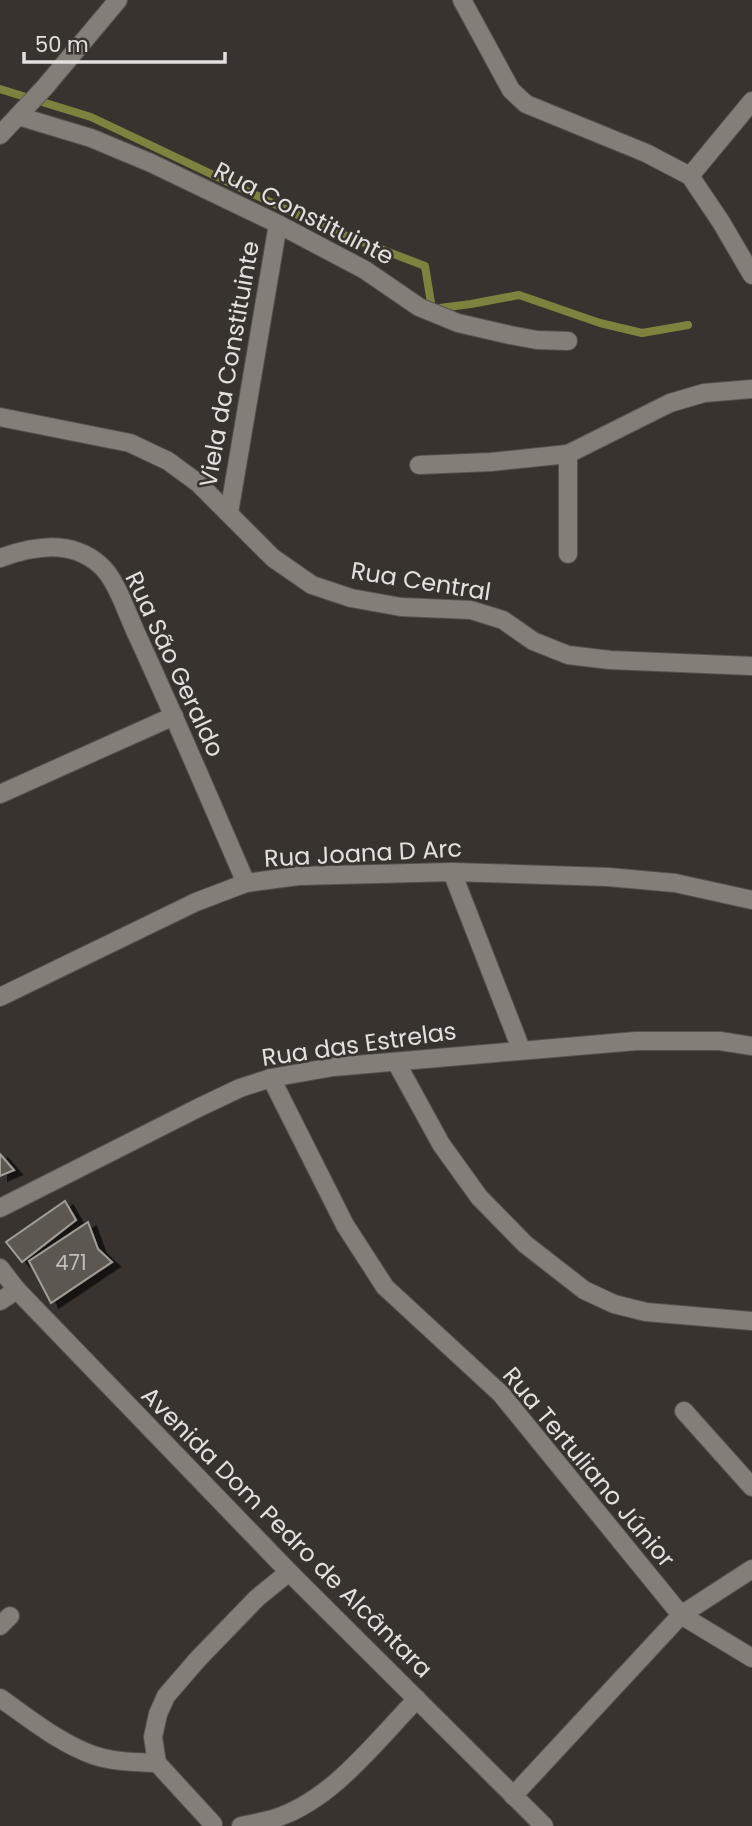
<svg xmlns="http://www.w3.org/2000/svg" width="752" height="1826" font-family="Poppins,sans-serif">
<defs>
<filter id="shadow"><feDropShadow dx="8" dy="4.5" stdDeviation="0" flood-color="#0009"/></filter>
</defs>
<rect width="100%" height="100%" fill="#38332e"/>
<g fill="none" stroke-linecap="round" stroke-linejoin="round">
<path stroke="#7f823e" stroke-width="8" d="M0 89 91 117 323 227 425 266 432 309 471 304 519 295 600 323 642 333 688 325"/>
</g>
<g fill="#5b5851" stroke="#a19e97" stroke-width="2" filter="url(#shadow)">
<path d="M0 1154 14 1170 0 1176Z"/>
<path d="M65 1201 76 1220 22 1262 6 1242Z"/>
<path d="M88 1222 98 1249 112 1262 51 1303 29 1261Z"/>
</g>
<g fill="none" stroke-linecap="round" stroke-linejoin="round">
<defs>
<g id="minor">
<path d="M462 0 511 90 526 104 646 153 690 176 721 222 752 275"/>
<path d="M18 116 91 138 151 163 278 224 365 270 419 307 458 323 510 335 537 340 568 341"/>
<path d="M0 135 45 87 118 0"/>
<path d="M690 176 752 101"/>
<path d="M0 417 130 443 168 461 198 483 273 558 312 585 351 598 401 607 471 610 503 620 533 641 568 655 610 660 752 666"/>
<path d="M419 465 491 462 568 454"/>
<path d="M229 513 278 224"/>
<path d="M568 554V454L670 403 704 393 752 389"/>
<path d="M0 558C33 546 71 539 100 565 116 578 128 616 137 635 175 717 210 800 246 883"/>
<path d="M0 794 174 716"/>
<path d="M452 872 521 1049"/>
<path d="M0 997 196 902 246 883 298 876 452 872 608 877 675 883 752 900"/>
<path d="M396 1062 441 1144 479 1197 525 1244 584 1290 614 1304 646 1312 752 1321"/>
<path d="M271 1078 345 1225 385 1287 501 1394 681 1615 752 1658"/>
<path d="M0 1208 200 1107 240 1088 271 1078 333 1067 636 1041H720L752 1046"/>
<path d="M0 1268 17 1290 289 1572 544 1826"/>
<path d="M0 1301 17 1290"/>
<path d="M684 1411 752 1487"/>
<path d="M0 1626 10 1616"/>
<path d="M0 1698C29 1718 59 1743 93 1755 113 1762 135 1762 157 1763"/>
<path d="M513 1796 681 1615 752 1569"/>
<path d="M213 1824 157 1763 153 1737 158 1714 166 1696 198 1659 257 1598 289 1572"/>
<path d="M241 1826C251 1824 262 1822 273 1819 332 1801 375 1742 417 1699"/>
</g>
</defs>
<use href="#minor" stroke="#57524e" stroke-width="20"/>
<use href="#minor" stroke="#847e79" stroke-width="18"/>
</g>
<g text-anchor="middle" dominant-baseline="central" stroke-width="5" stroke-linejoin="round" paint-order="stroke">
<g font-size="21" fill="#c1beba">
<text x="71" y="1262">471</text>
</g>
<g font-size="24" fill="#e3e0dd" stroke="#38332e">
<text transform="translate(304 213) rotate(27)">Rua Constituinte</text>
<text transform="translate(229 364) rotate(-80)">Viela da Constituinte</text>
<text transform="translate(421 581) rotate(9)">Rua Central</text>
<text transform="translate(175 664) rotate(65)">Rua São Geraldo</text>
<text transform="translate(363 853) rotate(-3)">Rua Joana D Arc</text>
<text transform="translate(359 1044) rotate(-8)">Rua das Estrelas</text>
<text transform="translate(589 1467) rotate(50)">Rua Tertuliano Júnior</text>
<text transform="translate(287 1532) rotate(45)">Avenida Dom Pedro de Alcântara</text>
</g>
</g>
<path d="M24 52v10h201v-10" fill="none" stroke="#e3e0dd" stroke-width="3.5"/>
<text x="35" y="52" font-size="21" fill="#e3e0dd" stroke="#38332e" stroke-width="5" paint-order="stroke">50 m</text>
</svg>
